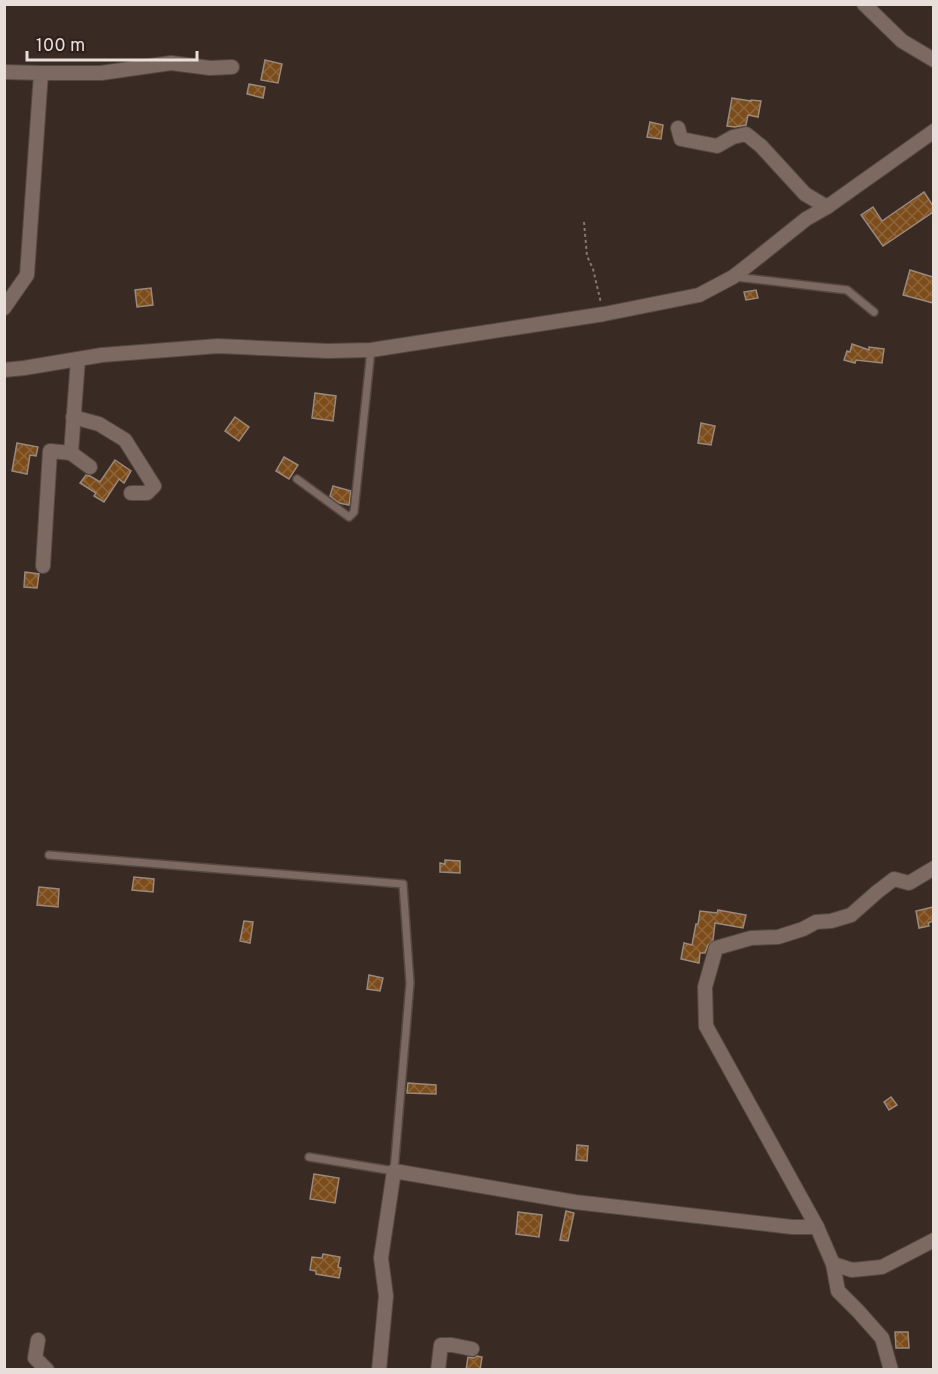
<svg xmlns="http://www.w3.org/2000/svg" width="938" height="1374" font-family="Overpass,sans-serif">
<defs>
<pattern id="building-cross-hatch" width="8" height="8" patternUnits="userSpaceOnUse" patternTransform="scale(1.5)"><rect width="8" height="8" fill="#7c4c1b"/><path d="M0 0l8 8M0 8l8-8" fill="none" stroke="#8f653c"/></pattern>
</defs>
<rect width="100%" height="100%" fill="#3a2a24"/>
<g fill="url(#building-cross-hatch)" stroke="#98897c" stroke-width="1.5">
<path d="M265 60 282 64 278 83 261 80Z"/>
<path d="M249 84 265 87 263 98 247 94Z"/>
<path d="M732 98 751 101V100L761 101 758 117 748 115 746 125 735 127 727 126Z"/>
<path d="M650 122 663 125 661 139 647 137Z"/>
<path d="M924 192 933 206V212L883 246 861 215 873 207 882 221Z"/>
<path d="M910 270 933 277V303L903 295Z"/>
<path d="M151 288 153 305 137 307 135 290Z"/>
<path d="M756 290 758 298 746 300 744 292Z"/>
<path d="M852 344 869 350V347L884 349 882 363 856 360 855 363 844 360 847 351 850 352Z"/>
<path d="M315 393 336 396 333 421 312 418Z"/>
<path d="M235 417 249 427 239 441 225 431Z"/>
<path d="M701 423 715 426 711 445 698 443Z"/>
<path d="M17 443 38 447 36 456 30 455 27 474 12 471Z"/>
<path d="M284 457 298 465 289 479 276 471Z"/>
<path d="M115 460 131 471 124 483 119 479 104 502 94 496 96 493 80 483 86 475 90 476 100 482Z"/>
<path d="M333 486 351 491 349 505 339 503 330 496Z"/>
<path d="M25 572 39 574 37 588 24 587Z"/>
<path d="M445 860 460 861V873L440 872V863L445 864Z"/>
<path d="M134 877 154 879 153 892 132 890Z"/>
<path d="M39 887 59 889 58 907 37 905Z"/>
<path d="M933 907V921L928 923 929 926 919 928 916 911Z"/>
<path d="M718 910 746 915 743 928 715 923 713 940 708 945 705 953H700L699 963 681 959 684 943 692 945 696 924H698L700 911 717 913Z"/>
<path d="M244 921 253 922 250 943 240 941Z"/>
<path d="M369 975 383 978 380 991 367 989Z"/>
<path d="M408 1083 436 1085V1094L407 1093Z"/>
<path d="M891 1097 897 1105 889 1110 884 1102Z"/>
<path d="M577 1145 588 1146 587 1161 576 1160Z"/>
<path d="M314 1174 339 1178 335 1203 310 1199Z"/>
<path d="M566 1211 574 1213 568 1241 560 1240Z"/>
<path d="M518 1212 542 1215 539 1237 516 1234Z"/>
<path d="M323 1254 340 1257 338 1267 341 1268 339 1278 316 1274V1271L310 1270 312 1257 322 1258Z"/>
<path d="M895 1332H908L909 1348H896Z"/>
<path d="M477 1356 482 1357 480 1370H466L468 1357 474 1358Z"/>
</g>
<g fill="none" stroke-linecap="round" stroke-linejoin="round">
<defs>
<g id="lane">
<path d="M736 277 847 290 874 312"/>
<path d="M297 479 349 517 354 512 371 350"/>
<path d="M49 855 403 884 410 983 394 1171 309 1157"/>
</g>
<g id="street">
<path d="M864 4 902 41 934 60"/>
<path d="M4 72 41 73 27 275 4 308"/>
<path d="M41 73H101L171 63 210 68 232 67"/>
<path d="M678 128 681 139 717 146 733 137 746 134 761 146 805 194 827 207"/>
<path d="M4 370 24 368 102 355 218 346 328 351 371 350 604 314 699 295 733 277 751 263 806 219 827 207 934 131"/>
<path d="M73 417 99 424 125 440 154 486 147 493H131"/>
<path d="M71 453 90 467"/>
<path d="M43 566 50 451 71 453 78 359"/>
<path d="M817 1227 706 1026 705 987 716 948 751 938 778 937 803 929 816 922 831 921 851 915 877 892 894 879 909 883 934 868"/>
<path d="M833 1264 838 1291 858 1311 882 1338 891 1370"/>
<path d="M38 1340 35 1358 47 1370"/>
<path d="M379 1370 386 1296 381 1258 394 1171 575 1202 792 1227H817L833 1264 852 1270 882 1267 934 1240"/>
<path d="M438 1370 441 1345H452L472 1349"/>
</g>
</defs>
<use href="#lane" stroke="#554842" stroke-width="10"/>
<use href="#street" stroke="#554842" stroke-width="16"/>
<path stroke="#857873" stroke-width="2" stroke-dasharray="3 3" stroke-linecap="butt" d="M584 222 587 256 593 269 601 303"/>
<use href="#lane" stroke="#7c6962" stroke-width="7"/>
<use href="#street" stroke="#7c6962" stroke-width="14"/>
</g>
<rect width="938" height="1374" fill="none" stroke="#e8deda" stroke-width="12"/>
<path d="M27 51v9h170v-9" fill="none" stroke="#e8deda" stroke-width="3"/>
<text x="36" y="51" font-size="18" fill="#e8deda" stroke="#30201b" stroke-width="4.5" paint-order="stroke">100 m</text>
</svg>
